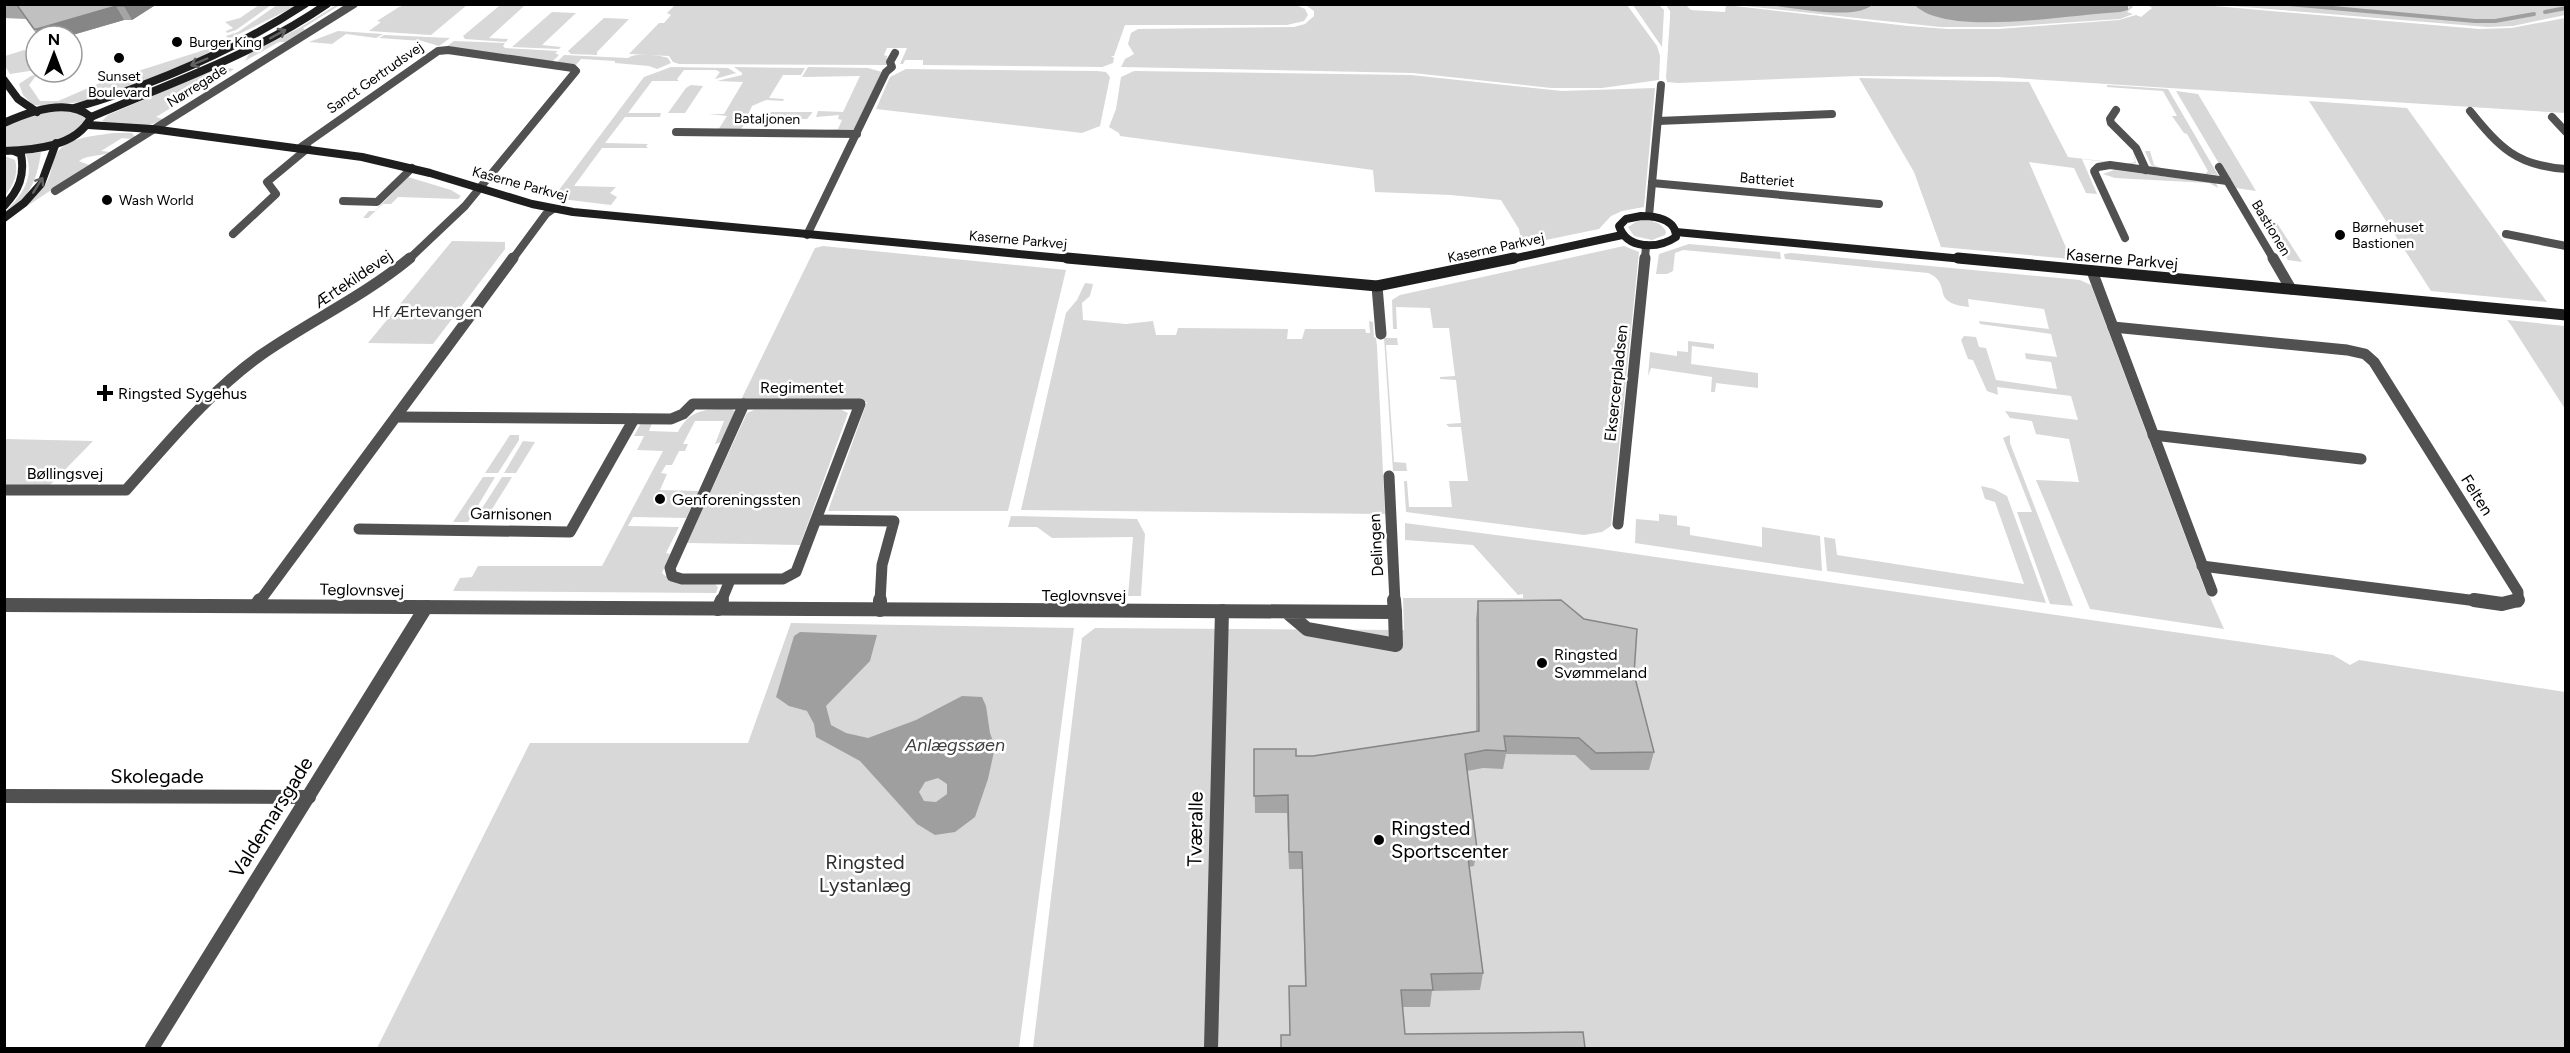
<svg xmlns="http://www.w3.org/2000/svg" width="2570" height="1053" font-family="Figtree,sans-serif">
<rect width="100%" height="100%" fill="#fff"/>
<g fill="#d8d8d8">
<path d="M409 4 467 5 431 35 369 31 381 22 377 21 399 7Z"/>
<path d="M1294 4 1305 9 1308 15 1304 21 1287 25H1125L1114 56H1111L1114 58 1113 63 1102 67 923 65V60H905L903 64H900L907 48H887L884 55 887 56 886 65 679 64 673 62 669 56 629 54 659 23H664L671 15 667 13 675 5Z"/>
<path d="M1304 4 1627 5 1657 46 1660 56 1659 80 1602 88H1551L1413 73 1121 67 1125 59 1134 54 1128 44 1131 33 1138 29 1294 27 1305 24 1314 16V11Z"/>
<path d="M2565 4V15L2513 26 2487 27 2220 5Z"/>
<path d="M259 5H271L236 30 227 33 226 31 233 28 225 22 240 18Z"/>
<path d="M277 5H298L229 39 226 36 238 32Z"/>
<path d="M336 5H340L303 28 306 31 286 42H279L245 61 249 54 301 27Z"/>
<path d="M1633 5H1659L1664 10 1662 47Z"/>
<path d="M1736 5H1768L1824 11 1863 10 1872 5H1914L1947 19 1987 22 2039 19 2129 8 2128 5H2132L2133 7 2127 12 2133 14 2120 19 1999 27H1940Z"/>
<path d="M2148 5H2203L2479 29 2511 28 2565 18V113L1997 77 1857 76 1678 83 1667 82 1666 78 1670 18V11L1666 5H1686L1691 10 1725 12 1726 5 1908 26 1948 29H1998L2119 20 2136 15 2141 17 2152 8Z"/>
<path d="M499 6H524L489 38 508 39 506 42 465 39 463 36Z"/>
<path d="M552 12 576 13 542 45 561 47 559 49 512 47Z"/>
<path d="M604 18 629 19 597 52V55L571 54 568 51Z"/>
<path d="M338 31 383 34 376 38 346 34 332 44 309 42Z"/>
<path d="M384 35 450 38 439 46 422 41 379 38Z"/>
<path d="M454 41 505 43 503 46 505 48 558 51 555 53 559 55 552 62 446 47Z"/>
<path d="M217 46H220C175 73 85 111 33 105L23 95 19 84 31 76 49 72 35 77 29 85 40 101H58L100 83Z"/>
<path d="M24 50 36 55V70L10 74 5 66V56Z"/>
<path d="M564 55 628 58C637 52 658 55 668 58L671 63 657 69 649 66 615 63V61L581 59 576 65 557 62Z"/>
<path d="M220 67 234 69 156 117 163 119C149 129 118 127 102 121L108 115Z"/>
<path d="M671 67 728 68 736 73 715 79 720 72 716 70H684L677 79 679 81H652L628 113H661L660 117H625L605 143 648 144 646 146 648 148H602L574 186 616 187 610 193 617 197 611 205 553 198 644 77Z"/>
<path d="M734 67 805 68 801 75H783L769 98 784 99 783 101 766 100 752 106 741 130H718L727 116 709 114H724L743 82 717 81 742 75V73Z"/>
<path d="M808 67 868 68 882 72 854 129 851 131 827 130 838 129 842 120 838 119 839 115 816 117 818 111 843 112 860 76 802 77Z"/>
<path d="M906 69 1097 71 1106 72 1110 77 1100 126 1082 133 876 109 890 77Z"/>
<path d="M1134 71 1411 75 1562 91 1655 88 1644 207 1622 211 1611 216 1599 229 1512 247 1509 245 1521 240 1519 229 1501 200 1451 195 1375 192 1373 170 1120 136 1119 133 1109 127 1116 109 1121 77Z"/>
<path d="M1859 78 2029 82 2068 157 2127 164 2135 162 2133 150 2136 163 2128 165 2082 159 2097 194 2086 193 2074 168 2029 162 2071 259 1941 247 1914 172Z"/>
<path d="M691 85 703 86 685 113H668L686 88Z"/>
<path d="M2107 85 2168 89 2218 175 2158 169 2151 165 2145 151H2150L2154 165 2163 169 2205 174 2208 171 2187 134 2184 133 2172 116H2177L2163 91 2107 87Z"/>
<path d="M2176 91 2198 94 2256 191 2236 188 2223 167H2221Z"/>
<path d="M2309 101 2407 108 2547 302 2431 291Z"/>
<path d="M53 111H76L85 118C80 143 25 147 5 147L4 126 14 121Z"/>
<path d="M771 112H812V113L807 119H766Z"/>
<path d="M114 133H132L135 137 132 139 122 138 101 151 111 152C100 157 89 154 79 161L89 165 15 214C25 205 37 196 45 185 51 176 51 168 54 159 61 137 94 136 114 133Z"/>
<path d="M41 152C37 181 30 195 7 214L5 212C22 195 35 178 26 154Z"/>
<path d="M5 156 15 160C19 174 13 185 5 196Z"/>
<path d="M2114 170 2216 183 2218 188 2209 183 2115 178 2103 174Z"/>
<path d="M408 177 451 190 461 196 458 199 398 197 391 204H383L368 218H363L369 211H375Z"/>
<path d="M1639 220C1649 220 1661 221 1666 232L1665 235 1652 240 1634 236 1628 227Z"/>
<path d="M2264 222 2277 223 2302 262 2288 260Z"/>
<path d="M452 241 505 242V249L433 344 368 343Z"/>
<path d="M1689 244 1780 252 1781 259 1683 250 1675 253 1673 271 1667 274H1656L1659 254Z"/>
<path d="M823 246 1066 270 1008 511H828L867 402H740L815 248Z"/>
<path d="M1624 246 1639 252 1611 526 1602 532 1584 535 1406 512 1404 481H1407L1409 507H1452L1449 481H1468L1461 427H1449L1446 424 1461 423 1456 380 1440 379V377L1455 376 1449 328H1433L1430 308 1396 307 1397 329H1393L1392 300 1400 295Z"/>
<path d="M1791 253 2080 280 2091 285 2206 592 2208 593 2224 629 2090 609 2036 480 2079 482 2069 439 2036 434 2032 421 2010 418 2005 411 2078 420 2071 396 1997 387 1998 395 1987 391 1973 360 1968 359 1961 340 1964 336 1976 337 1979 347 1986 348 1996 380 2057 389 2051 362 2026 359 2025 353 2057 357 2051 334 1980 324 1979 321 2049 329 2044 309 1968 299 1969 307C1928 303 1954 284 1928 273L1785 259 1784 254Z"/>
<path d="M1085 283 1093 284 1090 296 1082 303 1083 320 1126 324 1153 321 1156 335H1176L1178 328 1288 329 1287 339H1302L1305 329H1365L1366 333H1370L1369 321 1373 322 1374 337 1376 338 1377 346 1385 514 1021 510 1066 313 1077 300Z"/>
<path d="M2507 320 2565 326V409L2511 325Z"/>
<path d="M1384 338H1397L1398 345H1386L1394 462 1406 463 1407 471H1393Z"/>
<path d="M1688 341 1714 344V349L1692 346 1691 364 1758 373V388L1716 383 1715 392H1711L1712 377 1651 368 1648 376 1650 352 1677 356V351L1688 352Z"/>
<path d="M732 409 735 412 722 442 715 444 724 421H695L683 444H688L685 451H679L672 465H666L661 473 667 474 660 490 699 491 686 518 633 517 628 526 679 527 666 553 670 554 662 573 673 582 715 584 718 587 716 593 453 591 460 578 472 577 478 566H602L663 451 637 450 644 436H634L641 423H652L649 431 678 432C690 408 708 409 732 409Z"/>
<path d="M840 409 848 413 800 545 687 543 747 413 754 410Z"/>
<path d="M510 435H519V440L498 473H485Z"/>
<path d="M2010 435V443L2073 606 2050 604 2017 512H2032L2003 438Z"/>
<path d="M5 439 93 441 50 485H5Z"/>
<path d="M523 441 535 442 516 473H504Z"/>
<path d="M483 477H495L468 522H453Z"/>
<path d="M502 477H512L489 514 479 513Z"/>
<path d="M1981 486 1994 489 2007 496 2046 603 1827 571 1824 537 1835 539 1837 555 2024 584 1995 502 1985 499Z"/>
<path d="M1659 514 1677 516V525L1690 527V535L1762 547V527L1820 536 1822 571 1635 543 1636 519 1659 521Z"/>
<path d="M1011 516 1137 519 1145 534 1141 596H1128L1133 537 1052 538 1037 527H1008Z"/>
<path d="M1405 523 1580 546 2333 655 2350 665 2359 660 2565 692V1048H1033L1082 638 1095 628 1404 630 1403 598H1523V594L1518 595 1473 545 1405 540Z"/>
<path d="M791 623 1074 628 1019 1048H377L530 743H748Z"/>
</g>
<g fill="#9f9f9f" fill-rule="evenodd">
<path d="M1768 5H1872C1854 21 1792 7 1768 5Z"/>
<path d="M2128 5V10L2120 12C2069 15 1980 31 1934 16 1926 14 1920 9 1914 5Z"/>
<path d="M800 632 877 635 870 661 826 706 831 725 846 733 868 738 916 720 962 696 982 697 986 706 990 733 995 747 988 779 975 817 955 832 935 835 917 824 860 761 816 737 814 724 807 711 789 706 776 697 794 636ZM938 778 947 784V794L936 802 924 801 919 792 925 782Z"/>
</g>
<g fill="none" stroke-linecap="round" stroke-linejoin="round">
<g stroke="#9f9f9f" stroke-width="4">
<path d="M2289 4 2475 21H2495L2534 14"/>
<path d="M2545 12 2566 8"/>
</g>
<g stroke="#515151" stroke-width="8">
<path d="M2116 110 2110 119 2111 123 2136 148 2146 170"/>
<path d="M2470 111C2500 148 2517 166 2566 169"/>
<path d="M2552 117 2566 132"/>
<path d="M1658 121 1832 114"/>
<path d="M676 132 857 134"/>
<path d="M301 147 438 51 448 50 573 68 576 71 465 206 408 260"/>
<path d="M2219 167 2274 260"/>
<path d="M1652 183 1879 204"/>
<path d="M55 191 354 4"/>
<path d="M343 201 377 202 412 168"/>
<path d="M1649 216 1661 85"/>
<path d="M233 234 276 194 267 182 308 148"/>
<path d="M2506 234 2566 246"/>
<path d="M807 235 886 72 892 67 890 62 895 53"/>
<path d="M2125 238 2094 171 2098 167 2110 165 2227 181"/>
<path d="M512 260 546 214 553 209"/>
<path d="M1645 260 1646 245"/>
</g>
<g stroke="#515151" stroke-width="11">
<path d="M2273 258 2291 289"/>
<path d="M2092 271 2212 591"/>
<path d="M1377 286 1381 334"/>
<path d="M2113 327 2347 350 2365 354 2374 362 2518 592V602"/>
<path d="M744 404H860L796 572 783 579H682L672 576 670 568Z"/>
<path d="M396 417 671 419 683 414 693 404H744"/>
<path d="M2153 435 2361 459"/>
<path d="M1389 476 1395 602"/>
<path d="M4 490H126C168 443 209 392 261 355 310 321 364 296 410 258"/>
<path d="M818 520 894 521 882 565 880 602"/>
<path d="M1618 524 1645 258"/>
<path d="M359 529 570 532 634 419"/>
<path d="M2202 566 2485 602"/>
<path d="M259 602 513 258"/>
<path d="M721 602 730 580"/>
</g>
<g stroke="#515151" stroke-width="14">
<path d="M1394 600 1395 612"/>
<path d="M2474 600 2502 604 2518 600"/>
<path d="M4 605 1395 612 1396 645 1307 629 1288 613"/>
<path d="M256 606 260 600"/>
<path d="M718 609 722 600"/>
<path d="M880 610V600"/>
<path d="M4 796 309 797"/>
<path d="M152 1048 426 607"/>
<path d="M1211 1048 1222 611"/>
</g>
<g stroke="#1e1e1e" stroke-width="8">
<path d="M4 80 18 99 37 112"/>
<path d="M74 108C156 84 233 51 305 4"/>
<path d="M91 117C171 83 255 54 327 4"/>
<path d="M4 123C28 112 68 97 91 117 77 147 33 150 4 151"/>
<path d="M88 125 152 129 362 157 430 173 532 204 573 212 1083 260"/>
<path d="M4 206C19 190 25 176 21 154L14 151"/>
<path d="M1641 216C1655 216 1676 219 1676 237 1658 249 1627 250 1619 226L1626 219Z"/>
<path d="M4 218 24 203 41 184 56 143"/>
<path d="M1676 232 1974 260"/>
<path d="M1507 260 1622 235"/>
</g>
<g stroke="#1e1e1e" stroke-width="11">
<path d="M1067 258 1377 286 1514 258"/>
<path d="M1958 258 2566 315"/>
</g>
</g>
<g fill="#a5a5a5">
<path d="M4 4H157L132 20H124L69 36H38L26 19 4 18Z"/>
<path d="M1478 601 1634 674 1654 752 1649 770H1591L1575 755 1506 754 1503 769 1483 768 1467 771 1477 849 1474 866 1469 867 1483 973 1480 990 1432 991 1430 1007H1403L1290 1035 1305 986 1302 869H1289L1287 813H1255L1254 749 1296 756H1313L1476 731V619Z"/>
</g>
<g fill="#868686">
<path d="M127 4H157L132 20 124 6Z"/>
<path d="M116 6 124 20 69 36H42L37 29Z"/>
</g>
<g fill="#c0c0c0" stroke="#868686" stroke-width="1.5">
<path d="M4 4H127L124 6H116L37 29H34L17 5Z"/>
<path d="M1561 600 1584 619 1637 629 1634 674 1654 752 1596 753 1579 738 1504 736 1506 751 1486 750 1465 754 1477 849 1467 850 1483 973 1431 974 1433 990H1401L1405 1034 1583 1032 1585 1048H1281V1035H1290L1289 986H1306L1302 852H1289L1288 795 1254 796V749H1296V756H1313L1479 731 1478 601Z"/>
</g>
<defs><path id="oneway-shaft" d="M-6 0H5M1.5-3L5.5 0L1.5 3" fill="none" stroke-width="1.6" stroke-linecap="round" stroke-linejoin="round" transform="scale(1.5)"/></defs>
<g stroke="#626262">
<use href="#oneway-shaft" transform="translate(278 34) rotate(-29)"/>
<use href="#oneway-shaft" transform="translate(199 62) rotate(157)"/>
<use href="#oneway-shaft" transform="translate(38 185) rotate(-58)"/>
</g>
<g fill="#000" stroke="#fff" stroke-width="2">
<circle cx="177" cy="42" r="6"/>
<circle cx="119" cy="58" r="6"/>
<circle cx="107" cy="200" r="6"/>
<circle cx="2340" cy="235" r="6"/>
<path d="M102 384h6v6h6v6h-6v6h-6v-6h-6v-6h6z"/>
<circle cx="660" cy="499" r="6"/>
<circle cx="1542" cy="663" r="6"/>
<circle cx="1379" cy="840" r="6"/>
</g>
<g text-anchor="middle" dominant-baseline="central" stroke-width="5" stroke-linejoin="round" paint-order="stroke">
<g font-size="14" fill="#000" stroke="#fff" text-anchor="start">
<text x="189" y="42">Burger King</text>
<text x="119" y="76" text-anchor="middle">Sunset<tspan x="119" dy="16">Boulevard</tspan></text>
<text x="119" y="200">Wash World</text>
<text x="2352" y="227">Børnehuset<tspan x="2352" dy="16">Bastionen</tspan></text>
</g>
<g font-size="14" fill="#000" stroke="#fff">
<text transform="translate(375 78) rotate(-35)">Sanct Gertrudsvej</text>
<text transform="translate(197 86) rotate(-32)">Nørregade</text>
<text transform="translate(767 119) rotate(1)">Bataljonen</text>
<text transform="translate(1767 180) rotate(5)">Batteriet</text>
<text transform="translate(520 184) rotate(15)">Kaserne Parkvej</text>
<text transform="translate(2271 228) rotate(59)">Bastionen</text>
<text transform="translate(1018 240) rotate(5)">Kaserne Parkvej</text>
<text transform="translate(1496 248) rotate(-12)">Kaserne Parkvej</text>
</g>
<g font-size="16" fill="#000" stroke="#fff">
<text transform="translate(2122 259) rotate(5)">Kaserne Parkvej</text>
<text transform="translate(353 279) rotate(-34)">Ærtekildevej</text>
<text transform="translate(1616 383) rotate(-84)">Eksercerpladsen</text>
<text x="802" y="387">Regimentet</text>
<text x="65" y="473">Bøllingsvej</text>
<text transform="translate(2477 495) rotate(58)">Felten</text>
<text transform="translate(511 514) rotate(1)">Garnisonen</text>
<text transform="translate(1376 545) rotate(-93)">Delingen</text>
<text transform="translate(362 590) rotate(1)">Teglovnsvej</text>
<text x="1084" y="595">Teglovnsvej</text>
</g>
<g font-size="16" fill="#2f2f2f" stroke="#fff">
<text x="427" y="311">Hf Ærtevangen</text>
</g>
<g font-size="16" fill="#000" stroke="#fff" text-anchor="start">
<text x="118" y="393">Ringsted Sygehus</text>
<text x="672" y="499">Genforeningssten</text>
<text x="1554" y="654">Ringsted<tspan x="1554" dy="18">Svømmeland</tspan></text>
</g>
<g font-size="18" font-style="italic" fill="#404040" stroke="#fff">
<text x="955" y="745">Anlægssøen</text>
</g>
<g font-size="20" fill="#000" stroke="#fff">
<text x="157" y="776">Skolegade</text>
<text transform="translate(271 817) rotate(-58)">Valdemarsgade</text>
<text transform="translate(1195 829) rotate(-89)">Tværalle</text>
</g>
<g font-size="20" fill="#000" stroke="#fff" text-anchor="start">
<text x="1391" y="828">Ringsted<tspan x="1391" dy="23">Sportscenter</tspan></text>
</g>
<g font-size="20" fill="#2f2f2f" stroke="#fff">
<text x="865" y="862">Ringsted<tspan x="865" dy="23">Lystanlæg</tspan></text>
</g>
</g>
<rect width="2570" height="1053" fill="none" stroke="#000000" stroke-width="12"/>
<g transform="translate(54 54)"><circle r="28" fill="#ffffff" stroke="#999999" stroke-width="1.5"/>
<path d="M0-4.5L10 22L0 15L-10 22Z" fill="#000000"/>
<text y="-9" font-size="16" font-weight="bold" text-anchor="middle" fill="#000000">N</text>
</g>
</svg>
